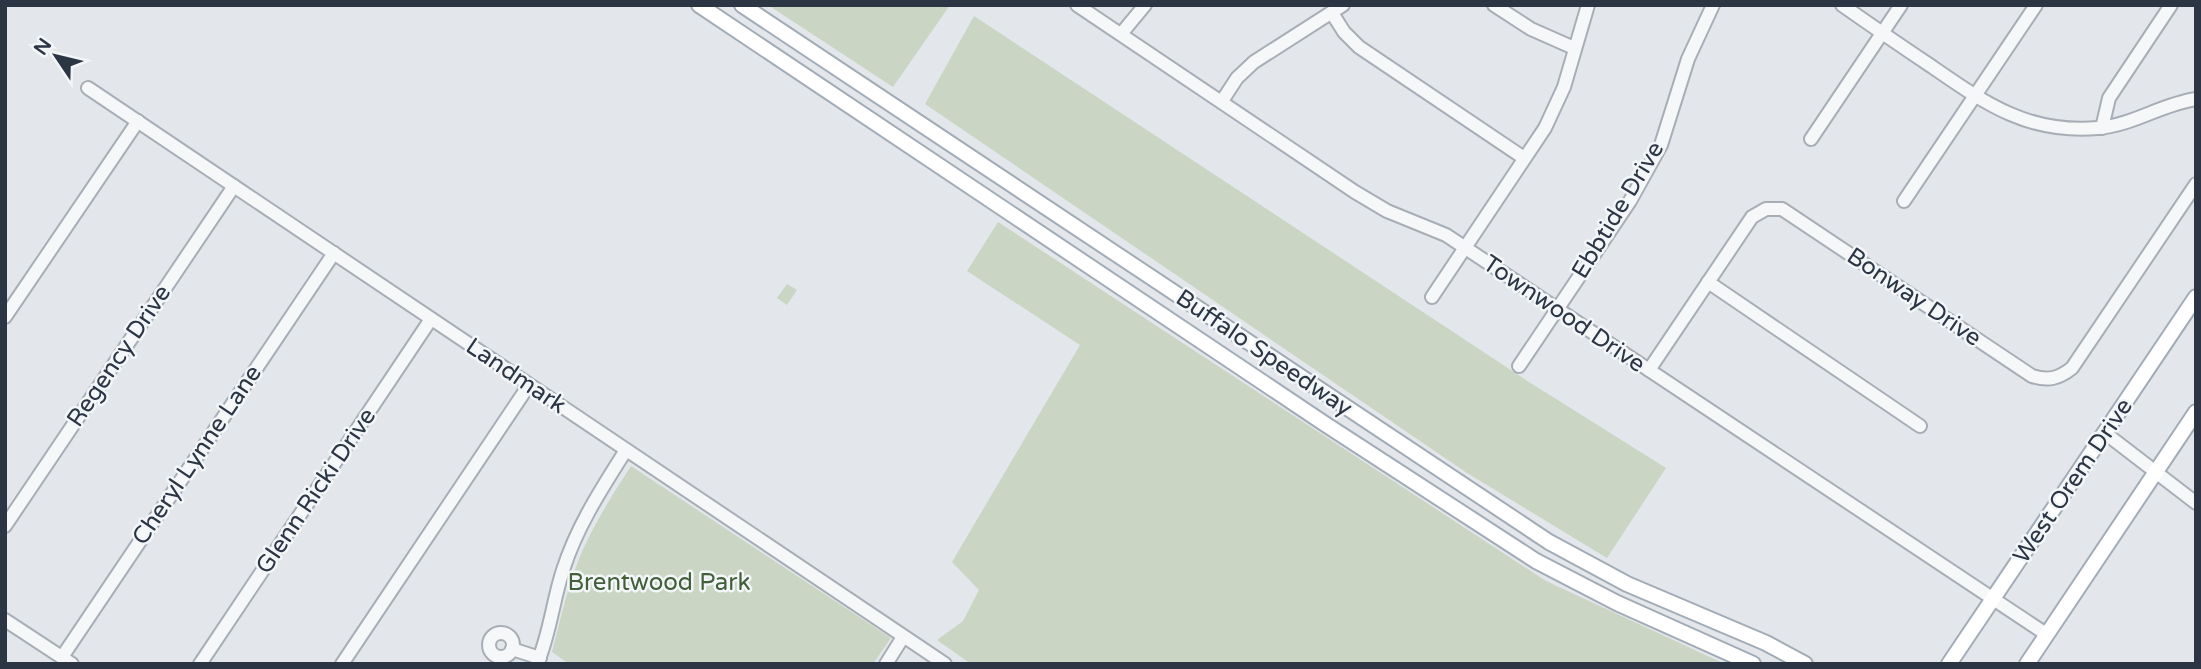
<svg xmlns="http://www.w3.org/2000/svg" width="2201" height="669" font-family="'Varela Round',sans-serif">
<rect width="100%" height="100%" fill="#e3e7eb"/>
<g fill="#cad5c4">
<path d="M768 5H950L893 87Z"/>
<path d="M974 16 1529 382 1666 468 1607 558 1467 473 925 104Z"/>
<path d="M998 222 1546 581 1725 664H971L937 640 963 621 979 590 952 562 1080 345 967 271Z"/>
<path d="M787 284 797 290 787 305 777 298Z"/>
<path d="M631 466 891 638 873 664H569L552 652C561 617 569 580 584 547 598 518 614 492 631 466Z"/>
</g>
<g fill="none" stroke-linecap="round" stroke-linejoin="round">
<defs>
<g id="minor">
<path d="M1077 5 1355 192 1387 211 1446 235 2046 634"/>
<path d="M1494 5 1531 29 1574 48"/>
<path d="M1842 5C1872 26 1901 46 1931 66 1986 104 2028 134 2098 128 2133 125 2162 104 2196 99"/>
<path d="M1332 13 1344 32 1359 47 1524 158"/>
<path d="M1121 34 1145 5"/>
<path d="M88 88 945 664"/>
<path d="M1222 101 1237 78 1254 62 1343 5"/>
<path d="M2102 128 2109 98 2171 5"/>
<path d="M1811 139 1901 5"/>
<path d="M1904 201 2036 5"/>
<path d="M1708 282 1920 426"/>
<path d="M1432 297 1545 128 1564 87 1588 5"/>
<path d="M5 317 138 121"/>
<path d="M1519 366 1630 201 1661 145 1688 59 1713 5"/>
<path d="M1649 370 1752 217 1766 209H1782L2032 376C2048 381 2058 379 2072 368L2196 184"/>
<path d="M2105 433 2196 503"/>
<path d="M5 526 234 186"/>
<path d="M5 620 72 664"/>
<circle cx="501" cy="645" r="12"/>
<path d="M512 649 540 658"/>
<path d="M62 657 334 253"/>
<path d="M200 664 431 319"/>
<path d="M342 664 529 385"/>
<path d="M537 664C550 634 553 600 563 570 577 526 602 488 626 450"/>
<path d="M886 664 903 637"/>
</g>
<g id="major">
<path d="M699 5 1325 424 1536 561 1617 603 1753 664"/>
<path d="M742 5 1549 542 1627 584 1766 643 1805 664"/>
<path d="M1949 664 2196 297"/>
<path d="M2027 664 2196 412"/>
</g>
</defs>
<use href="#minor" stroke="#a8aeb6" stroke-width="16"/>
<use href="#major" stroke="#a2acb7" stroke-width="18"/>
<use href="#minor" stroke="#f6f7f9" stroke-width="12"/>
<use href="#major" stroke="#fff" stroke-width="14"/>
</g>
<g text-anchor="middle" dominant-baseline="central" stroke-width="5" stroke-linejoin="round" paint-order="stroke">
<g font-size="24" fill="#2b3544" stroke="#f3f6f8">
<text transform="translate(1618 210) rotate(-59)">Ebbtide Drive</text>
<text transform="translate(1914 297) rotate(34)">Bonway Drive</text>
<text transform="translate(1564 314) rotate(34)">Townwood Drive</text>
<text transform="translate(1264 353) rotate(34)">Buffalo Speedway</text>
<text transform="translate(119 356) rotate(-56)">Regency Drive</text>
<text transform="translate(516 376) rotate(34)">Landmark</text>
<text transform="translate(197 455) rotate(-56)">Cheryl Lynne Lane</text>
<text transform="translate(2073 481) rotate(-56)">West Orem Drive</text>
<text transform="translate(316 491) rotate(-56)">Glenn Ricki Drive</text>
</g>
<g font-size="24" fill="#425f38" stroke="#f3f6f8">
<text x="659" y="582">Brentwood Park</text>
</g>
</g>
<rect width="2201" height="669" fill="none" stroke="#2b3544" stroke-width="14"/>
<g transform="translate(56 56) rotate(305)" stroke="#f3f6f8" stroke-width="5" paint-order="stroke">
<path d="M0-5L12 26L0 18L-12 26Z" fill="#2b3544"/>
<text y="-10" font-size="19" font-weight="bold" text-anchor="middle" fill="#2b3544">N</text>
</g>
</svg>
